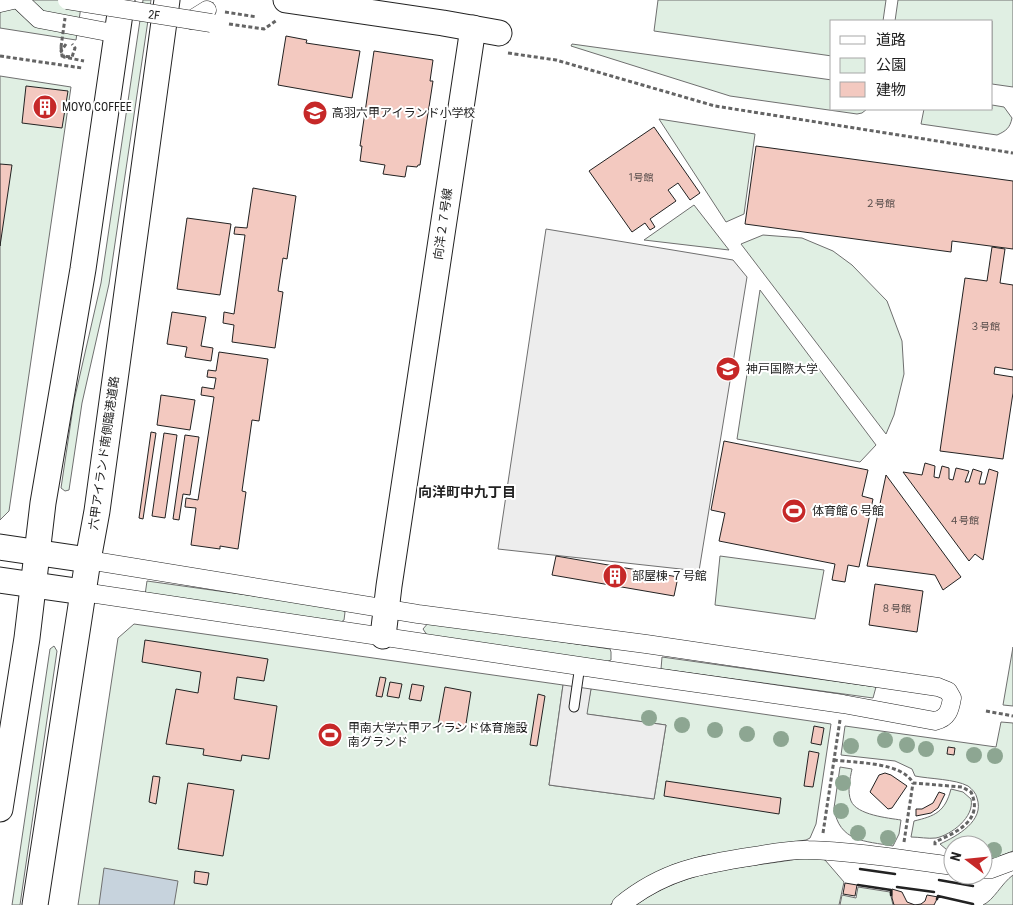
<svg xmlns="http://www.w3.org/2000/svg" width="1013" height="905" font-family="'Roboto Condensed','Noto Sans JP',sans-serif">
<rect width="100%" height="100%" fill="#fff"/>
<g fill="#e0efe3" stroke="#6f6f6f">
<path d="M0 0H82L76 40 0 28Z"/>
<path d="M143 0H151L109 284 82 403 69 490 65 491 61 488 74 401 101 283Z"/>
<path d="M658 0H886L883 21H832V56L654 31Z"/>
<path d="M898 0H1013V87L992 84V21H895Z"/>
<path d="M572 44 832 80V109H867L862 113 857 114 730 96 571 46Z"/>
<path d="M0 76 71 87 9 511 0 520Z"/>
<path d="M992 105 1004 107 1012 118C1010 128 1006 131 997 135L921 124 924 109H992Z"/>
<path d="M659 119 755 134 744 214 726 222Z"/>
<path d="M694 205 729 250 644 240Z"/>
<path d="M763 235 802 238 833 251 852 265 887 301 902 341 904 374 894 415 886 434 741 244Z"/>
<path d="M760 290 876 445 860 462 737 439Z"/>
<path d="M720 556 824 570 815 619 715 605Z"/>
<path d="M147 581 340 608 345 612 344 620 341 622 145 595Z"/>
<path d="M429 622 610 649 611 652V660L606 662 427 635 423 629Z"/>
<path d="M134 624 563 685 549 785 654 799 666 725 586 714 591 689 831 724 816 824 810 838 806 840 702 856 672 865 655 874 620 896 610 905H78L118 638Z"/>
<path d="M54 646 57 651 20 905H12L50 649Z"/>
<path d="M1013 647V706L1003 705Z"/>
<path d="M662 657 876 687 873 698 661 669Z"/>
<path d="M1001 722 1013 723V851L995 858 983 859V845H953V855L940 844C957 836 985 821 977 798 976 793 972 789 968 786 955 779 930 779 915 776L912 769 895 761 841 755 845 726 996 747Z"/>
<path d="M840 767 852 769C850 778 847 792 851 801 857 815 888 818 901 820L899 834 893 846C865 841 839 842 834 808Z"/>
<path d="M951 789 963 792 971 799C975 817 951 835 936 838 928 839 919 837 911 837L914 821C935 816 945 812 951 789Z"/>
<path d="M814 856 825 860 844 882 839 905H636C692 865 750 869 814 856Z"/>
<path d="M1013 875V905H983C994 900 1001 884 1013 875Z"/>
<path d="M858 887 890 892 893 905H840L842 895 856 898Z"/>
</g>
<g fill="#ededed" stroke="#6f6f6f">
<path d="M546 229 733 260 747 277 699 571 498 549Z"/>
<path d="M563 685 591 689 587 714 666 725 654 799 549 785Z"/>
</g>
<path fill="#c7d3dd" stroke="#6f6f6f" d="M104 868 178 881 174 905H99Z"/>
<g fill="#f3c9c0" stroke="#222">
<path d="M286 36 307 40 306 43 360 51 352 98 278 85Z"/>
<path d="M374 51 433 60 430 81H433L420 165H418L417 167 407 166 405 177 383 174 385 165 360 161 362 146H360Z"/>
<path d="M26 86 68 91 62 128 22 123Z"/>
<path d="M654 127 700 193 690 200 678 183 668 190 676 201 650 219 655 227 650 230 645 223 632 232 589 171Z"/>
<path d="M756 146 1013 181V249L952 241 951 252 745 224Z"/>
<path d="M0 164 12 165 0 246Z"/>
<path d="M253 188 296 196 287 259 283 258 278 291 283 292 275 348 232 342 234 325 223 323 224 312 234 314 245 235 234 234 235 227 247 228Z"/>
<path d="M187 218 231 224 220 295 177 289Z"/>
<path d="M992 247 1005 249 1000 283 1013 285V370L995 367 994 374 1013 377V393L1003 459 940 451 965 278 987 281Z"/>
<path d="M172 312 206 317 201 346 213 348 211 361 185 357 187 347 167 344Z"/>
<path d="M219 352 268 359 259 421 252 420 242 491 246 492 238 549 220 546V549L191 545 196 508 185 507 186 498 198 500 214 397 201 395 202 387 214 389 216 378 207 377 208 370 216 371Z"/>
<path d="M161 395 195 400 190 430 157 425Z"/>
<path d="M151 432 156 433 143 519 139 518Z"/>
<path d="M164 433 177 435 165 518 152 516Z"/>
<path d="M185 435 199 437 190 495 183 494 179 520 173 519Z"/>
<path d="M724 441 868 470 862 496 873 499 859 567 848 565 845 582 832 580 835 564 719 541 725 513 711 510Z"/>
<path d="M925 463 935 466 934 477 939 478 942 466 949 468V479L953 480 956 468 969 471 965 482H969L973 469 982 472 979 484H985L989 469 998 472 983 560 975 554 969 561 903 472 922 475Z"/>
<path d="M886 475 961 577 943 590 935 575 867 566Z"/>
<path d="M556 556 678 577 674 596 552 575Z"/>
<path d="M875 584 923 591 917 632 869 625Z"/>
<path d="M145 640 268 659 264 681 237 677 234 699 277 706 269 759 242 755 241 761 203 755 204 749 166 744 176 689 198 693 201 672 142 662Z"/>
<path d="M380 677 386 678 382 697 376 696Z"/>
<path d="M390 682 402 684 399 698 387 696Z"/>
<path d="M412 684 424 686 421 701 409 699Z"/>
<path d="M445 687 471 692 465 730 438 725Z"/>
<path d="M538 694 545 696 537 746 530 745Z"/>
<path d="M814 726 824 728 821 745 811 743Z"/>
<path d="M948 747 955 748 954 755 947 754Z"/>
<path d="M809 751 819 753 813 787 804 786Z"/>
<path d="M885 773 891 775 907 786 892 808 888 809 870 792 879 775Z"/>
<path d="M153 776 160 777 156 804 149 802Z"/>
<path d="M666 781 781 798 779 814 664 796Z"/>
<path d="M188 783 234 790 223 856 178 849Z"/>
<path d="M939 792 945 794 938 808 931 813 916 816V809H922L933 803Z"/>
<path d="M195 871 209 873 207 885 194 883Z"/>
<path d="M845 883 857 885 855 896 843 894Z"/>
<path d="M892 889 902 892 907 902 915 905 921 904 925 901 927 895 938 897 934 905H894L892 898Z"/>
</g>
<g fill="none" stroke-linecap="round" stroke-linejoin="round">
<defs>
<path id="lane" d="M574 707 580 665"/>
<g id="street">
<path d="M19 0 39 19 118 34"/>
<path d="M0 3 13 0"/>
<path d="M191 20 207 10"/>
<path d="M83 592 640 675 843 704 935 721C948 718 950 710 952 698L948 691 938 687 646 644 418 614 88 560"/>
<path d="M983 869H991L1013 861"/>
<path d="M621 905C664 870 702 864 755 856 773 853 791 849 808 850 855 851 906 860 953 866"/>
</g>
<g id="secondary">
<path d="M286 0 443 23 499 33"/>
<path d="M0 547 88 560"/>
<path d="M0 580 83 592"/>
<path d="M383 636 389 586 473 28"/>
<path d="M0 809 27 638 43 503 83 269 122 0"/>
<path d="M35 905 88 560 97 511 167 0"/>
</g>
</defs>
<use href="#lane" stroke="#222" stroke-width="11"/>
<use href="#street" stroke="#222" stroke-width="19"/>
<use href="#secondary" stroke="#222" stroke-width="27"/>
<g stroke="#646464" stroke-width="3" stroke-dasharray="4 2.5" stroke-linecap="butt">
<path d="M225 12 257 17"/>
<path d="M229 24 264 29 277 20"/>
<path d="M66 44 61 51 64 57 84 61"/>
<path d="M61 47 62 56 72 57 75 48 72 44"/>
<path d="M508 53 556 60 715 106 1013 153"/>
<path d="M0 56 82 68"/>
<path d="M986 711 1013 716"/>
<path d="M834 760C856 763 902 762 913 783L962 787 971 792C984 820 957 832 935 842V847"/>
<path d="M823 833 840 720"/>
<path d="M904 842 913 783"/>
</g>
<use href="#lane" stroke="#fff" stroke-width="9"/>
<use href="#street" stroke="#fff" stroke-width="18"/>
<use href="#secondary" stroke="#fff" stroke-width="25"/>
<defs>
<path id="street-bridge" d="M67 0 211 23"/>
</defs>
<use href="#street-bridge" stroke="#222" stroke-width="19" stroke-linecap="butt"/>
<path stroke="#646464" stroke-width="3" stroke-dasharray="4 2.5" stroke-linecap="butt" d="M61 47 65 18"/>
<use href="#street-bridge" stroke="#fff" stroke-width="18"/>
<g stroke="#222" stroke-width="2.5">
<path d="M860 869 895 874"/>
<path d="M939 880 973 886"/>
<path d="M858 885 891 890V895"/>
<path d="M897 887 934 892"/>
<path d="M937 899 938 896 973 904V905"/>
</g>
</g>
<g fill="#8da692">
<circle cx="649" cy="718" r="8"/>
<circle cx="682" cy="725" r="8"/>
<circle cx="715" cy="730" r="8"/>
<circle cx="747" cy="734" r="8"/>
<circle cx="781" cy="739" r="8"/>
<circle cx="885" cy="740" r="8"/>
<circle cx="907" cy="745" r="8"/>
<circle cx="851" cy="746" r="8"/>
<circle cx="926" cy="749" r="8"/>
<circle cx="974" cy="755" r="8"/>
<circle cx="995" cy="756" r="8"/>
<circle cx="843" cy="783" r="8"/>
<circle cx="841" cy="811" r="8"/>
<circle cx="858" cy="833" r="8"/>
<circle cx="888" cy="838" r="8"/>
<circle cx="994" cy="850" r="8"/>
</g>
<defs>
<symbol id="building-disc" viewBox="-11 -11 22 22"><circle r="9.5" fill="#c62828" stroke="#fff"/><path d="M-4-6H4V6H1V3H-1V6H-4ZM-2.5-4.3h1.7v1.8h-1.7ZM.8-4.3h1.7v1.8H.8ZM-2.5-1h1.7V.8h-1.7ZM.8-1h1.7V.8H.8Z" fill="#fff"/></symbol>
<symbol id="school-disc" viewBox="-11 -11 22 22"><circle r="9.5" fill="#c62828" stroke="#fff"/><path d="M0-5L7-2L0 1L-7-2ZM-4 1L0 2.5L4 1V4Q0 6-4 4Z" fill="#fff"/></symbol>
<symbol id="university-disc" viewBox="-11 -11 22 22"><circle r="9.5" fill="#c62828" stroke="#fff"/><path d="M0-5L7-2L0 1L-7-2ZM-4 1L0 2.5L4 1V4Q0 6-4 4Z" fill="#fff"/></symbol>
<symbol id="stadium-disc" viewBox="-11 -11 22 22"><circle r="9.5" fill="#c62828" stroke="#fff"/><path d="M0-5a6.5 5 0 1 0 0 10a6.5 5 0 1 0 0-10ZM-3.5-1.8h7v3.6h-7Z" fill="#fff"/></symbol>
</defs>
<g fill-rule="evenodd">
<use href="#building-disc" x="31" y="93" width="28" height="28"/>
<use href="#school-disc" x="301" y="99" width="28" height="28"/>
<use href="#university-disc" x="714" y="355" width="28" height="28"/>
<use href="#stadium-disc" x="780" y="497" width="28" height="28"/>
<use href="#building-disc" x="601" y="562" width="28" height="28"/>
<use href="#stadium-disc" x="316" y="721" width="28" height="28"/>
</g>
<g text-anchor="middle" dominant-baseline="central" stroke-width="4" stroke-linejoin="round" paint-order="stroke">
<g font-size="10" fill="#564c4a">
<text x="641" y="177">1号館</text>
<text x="880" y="203">２号館</text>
<text x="985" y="326">３号館</text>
<text x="964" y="520">４号館</text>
<text x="896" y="608">８号館</text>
</g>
<g font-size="12" fill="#222" stroke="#fff">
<text transform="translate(154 15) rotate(8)">2F</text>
<text transform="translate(443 224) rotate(-82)">向洋２７号線</text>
<text transform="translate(104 453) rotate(-82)">六甲アイランド南側臨港道路</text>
</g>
<g font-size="12" fill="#222" stroke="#fff" text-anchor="start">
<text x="62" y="107">MOYO COFFEE</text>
<text x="332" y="113">高羽六甲アイランド小学校</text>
<text x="746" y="369">神戸国際大学</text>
<text x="812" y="511">体育館６号館</text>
<text x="632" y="576">部屋棟 ７号館</text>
<text x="348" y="728">甲南大学六甲アイランド体育施設<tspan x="348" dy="14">南グランド</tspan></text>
</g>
<g font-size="14" font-weight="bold" fill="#222" stroke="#fff">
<text x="467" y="492">向洋町中九丁目</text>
</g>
</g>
<rect x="830" y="20" width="162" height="90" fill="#ffffff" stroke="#a7a7a7"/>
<rect x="840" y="36" width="25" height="8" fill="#ffffff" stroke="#a7a7a7"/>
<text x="876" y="45" font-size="15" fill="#222222">道路</text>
<rect x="840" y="58" width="25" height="15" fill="#e0efe3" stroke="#a7a7a7"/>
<text x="876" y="70" font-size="15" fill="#222222">公園</text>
<rect x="840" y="82" width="25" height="15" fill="#f3c9c0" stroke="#a7a7a7"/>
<text x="876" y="95" font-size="15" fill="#222222">建物</text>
<g transform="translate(968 860) rotate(286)"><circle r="24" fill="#ffffff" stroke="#a7a7a7"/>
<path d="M0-4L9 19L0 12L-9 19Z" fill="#c62828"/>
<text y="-8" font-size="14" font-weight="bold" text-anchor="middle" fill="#222222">N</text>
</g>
</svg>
